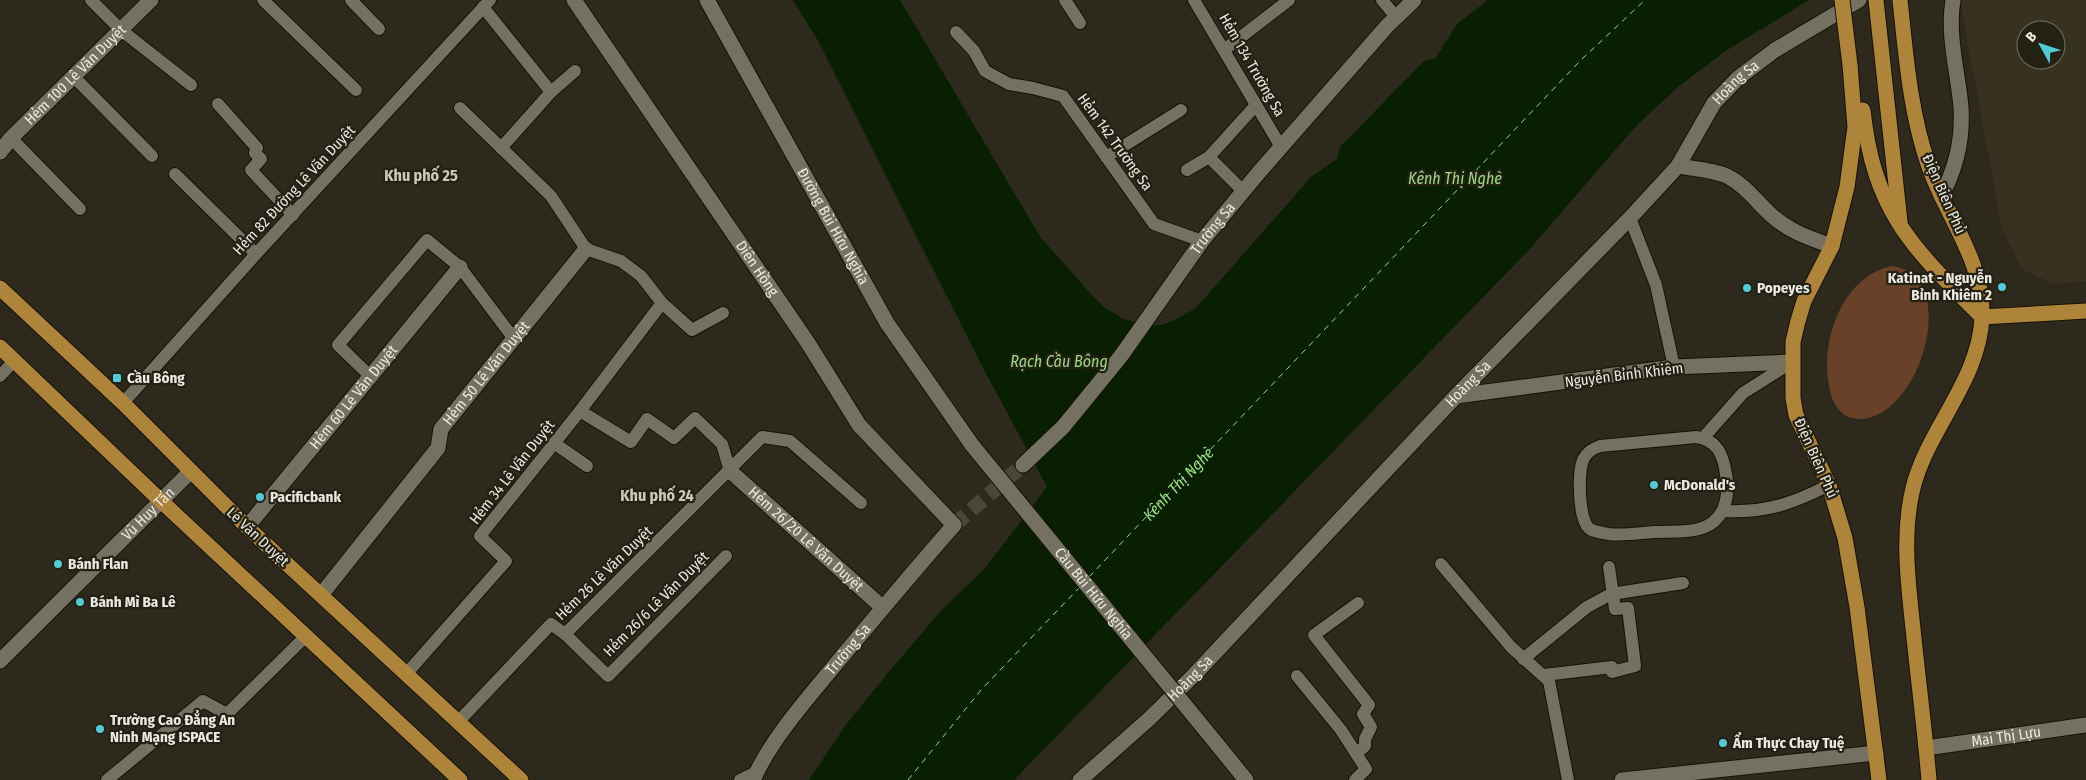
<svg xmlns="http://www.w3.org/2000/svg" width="2086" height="780" font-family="'Fira Sans Condensed',sans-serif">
<rect width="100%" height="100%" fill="#2d2a1d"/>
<path fill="#37321f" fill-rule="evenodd" d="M1960 0H2086V281L2054 284 2022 269 2002 229ZM2026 30H2056V60H2026Z"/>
<path fill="#694129" d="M1893 266C1962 278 1920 417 1861 419 1854 419 1846 417 1841 412 1833 404 1830 394 1829 384 1820 340 1844 274 1893 266Z"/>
<path fill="#081f01" d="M793 0H900L1041 238 1092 295 1105 308 1124 319 1150 326 1161 325 1173 321 1196 308 1312 176 1337 159 1340 147 1424 61 1435 59 1457 24 1488 0H1809L1727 50 1678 87 1637 125 1527 252 1014 780H809L845 726 887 674 940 612 986 567 1047 487 981 364 817 39Z"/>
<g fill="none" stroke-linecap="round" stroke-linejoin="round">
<g stroke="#99db83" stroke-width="1" stroke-dasharray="6 5" stroke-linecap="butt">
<path id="s1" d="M1089 577 1581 60 1645 0"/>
<path d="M908 780 981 690 1079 588"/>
</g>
<path stroke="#4a473a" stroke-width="15" stroke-dasharray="15 8" stroke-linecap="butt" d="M954 525 1023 465"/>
<defs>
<g id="service">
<path d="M91 0 121 30 191 85"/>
<path d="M263 0 356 90"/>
<path d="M351 0 379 29"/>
<path d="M1065 0 1080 23"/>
<path d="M1194 0 1281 147"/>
<path d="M1382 0 1396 17"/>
<path d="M483 7 551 92 501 148"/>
<path d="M956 32 974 51 985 71 1009 84 1033 88 1063 96 1154 224 1202 241"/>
<path d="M1224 50 1289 0"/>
<path d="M74 77 152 156"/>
<path d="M551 92 575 71"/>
<path d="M218 104 257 148 255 153 261 159 251 170 293 215"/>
<path d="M460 108 551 196 586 249 621 261 641 276 662 303 692 330 723 313"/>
<path d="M11 138 80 209"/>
<path d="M1106 157 1181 110"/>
<path d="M1187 170 1209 157"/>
<path d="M175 174 256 254"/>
<path d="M1243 191 1209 157 1256 105"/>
<path d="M1630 218 1656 285 1674 367"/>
<path d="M0 376 15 360"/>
<path d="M370 376 338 345 427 240 460 267 514 339"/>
<path d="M123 403 256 254 490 0"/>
<path d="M580 411 631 442 647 419 674 438 695 418 722 444 730 471"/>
<path d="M1696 437C1718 440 1723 455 1726 474 1730 497 1725 522 1699 529 1685 533 1668 531 1654 532 1639 533 1623 536 1608 534 1603 533 1595 532 1590 529 1578 521 1578 472 1583 460 1587 452 1592 449 1600 446Z"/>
<path d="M1703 438 1743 393 1792 362"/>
<path d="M554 443 587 466"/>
<path d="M1723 511C1765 513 1792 504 1829 485"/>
<path d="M1441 564 1511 647 1549 681 1568 780"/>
<path d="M565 634 608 676 726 556"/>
<path d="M1523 659 1587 607 1611 594 1683 583"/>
<path d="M407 673 506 561 480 536 580 411 662 303"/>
<path d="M1544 675 1612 667V672L1635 666 1628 608 1615 609 1609 567"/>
<path d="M1297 676 1341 730 1366 769 1355 780"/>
<path d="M458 722 551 624 565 634 762 437 790 441 861 503"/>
<path d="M1357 753 1365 746V739L1371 727 1363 714 1369 705 1314 635 1358 603"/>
<path d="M107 780 203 701 227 714 306 636"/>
<path d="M740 780 757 772"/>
</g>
<g id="minor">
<path id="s2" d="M574 0 808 343 859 425 954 525"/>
<path id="s3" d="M0 152 11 138 151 0"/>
<path d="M1456 396 1674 367 1792 362"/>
<path id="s4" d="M730 471 882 607"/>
<path id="s5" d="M247 527 460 267"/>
<path id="s6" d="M321 595 438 448 441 429 586 249"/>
<path id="s7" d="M1926 748 2086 725"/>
<path d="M1622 780 1876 753"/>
</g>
<g id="tertiary">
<path id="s8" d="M707 0 887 323 972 445"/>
<path d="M1678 166C1694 169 1711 169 1727 176 1745 185 1756 201 1770 214 1788 231 1809 238 1832 246"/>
<path d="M1941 196C1956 169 1963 139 1961 107 1958 72 1947 36 1953 0"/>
<path id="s9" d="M1023 465 1063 427 1121 356 1202 241 1260 171 1387 26 1414 0"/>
<path id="s10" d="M0 661 190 472"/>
<path d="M1216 743 1246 780"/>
<path id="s11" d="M753 780C771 740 802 705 830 671 871 622 912 573 954 525"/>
<path id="s12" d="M1080 780 1149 719 1195 674 1456 396 1630 218 1678 166 1714 103 1738 78 1775 50 1859 0"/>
</g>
<g id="primary">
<path d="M1876 0 1900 222"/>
<path d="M1900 0C1906 56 1910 111 1928 164 1945 215 1984 260 1982 316 1980 380 1928 428 1913 488 1901 537 1909 589 1914 638 1919 686 1925 733 1929 780"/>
<path d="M1850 65 1855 127 1847 187 1832 246 1804 301 1798 321 1793 342V398L1796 415 1829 485 1845 538 1857 607 1879 780"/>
<path d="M1863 110C1874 213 1913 248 1982 317"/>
<path d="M0 288 123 403 247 527 521 780"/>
<path d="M1982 317 2086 311"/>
<path d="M0 347 161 501 460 780"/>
</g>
</defs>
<use href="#service" stroke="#151207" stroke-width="14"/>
<use href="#minor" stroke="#151207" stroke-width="17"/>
<use href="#tertiary" stroke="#151207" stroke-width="17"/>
<use href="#primary" stroke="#151207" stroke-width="17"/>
<use href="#service" stroke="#747062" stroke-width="12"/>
<use href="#minor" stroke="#747062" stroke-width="15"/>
<use href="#tertiary" stroke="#747062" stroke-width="15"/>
<use href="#primary" stroke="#ae833a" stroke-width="15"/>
<defs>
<g id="tertiary-bridge">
<path id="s13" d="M972 445 1216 743"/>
</g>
<path id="primary-bridge" d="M1842 0 1850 65"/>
</defs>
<use href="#tertiary-bridge" stroke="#151207" stroke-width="17" stroke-linecap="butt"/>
<use href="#primary-bridge" stroke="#151207" stroke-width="17" stroke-linecap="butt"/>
<use href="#tertiary-bridge" stroke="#747062" stroke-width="15"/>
<use href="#primary-bridge" stroke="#ae833a" stroke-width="15"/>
</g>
<g fill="#52cbd7" stroke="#232014" stroke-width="2">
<circle cx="2002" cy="287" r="5"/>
<circle cx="1747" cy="288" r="5"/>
<rect x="112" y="373" width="10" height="10" rx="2.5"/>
<circle cx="1654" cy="485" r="5"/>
<circle cx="260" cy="497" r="5"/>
<circle cx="58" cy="564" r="5"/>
<circle cx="80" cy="602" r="5"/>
<circle cx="100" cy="729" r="5"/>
<circle cx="1723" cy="743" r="5"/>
</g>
<g text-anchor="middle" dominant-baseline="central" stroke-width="4.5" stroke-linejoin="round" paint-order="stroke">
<g font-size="15" fill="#ebe9e1" stroke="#232014">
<text transform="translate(1252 65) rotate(60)">Hẻm 134 Trường Sa</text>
<text stroke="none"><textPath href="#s3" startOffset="108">Hẻm 100 Lê Văn Duyệt</textPath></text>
<text stroke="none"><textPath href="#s12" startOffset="960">Hoàng Sa</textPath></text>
<text transform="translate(1115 142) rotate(54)">Hẻm 142 Trường Sa</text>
<text transform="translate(294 190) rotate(-47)">Hẻm 82 Đường Lê Văn Duyệt</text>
<text transform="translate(1944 194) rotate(66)">Điện Biên Phủ</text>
<text stroke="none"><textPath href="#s8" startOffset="259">Đường Bùi Hữu Nghĩa</textPath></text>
<text stroke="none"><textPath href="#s9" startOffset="304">Trường Sa</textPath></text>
<text stroke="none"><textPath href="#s2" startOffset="325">Diên Hồng</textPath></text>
<text stroke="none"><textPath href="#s6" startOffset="279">Hẻm 50 Lê Văn Duyệt</textPath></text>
<text transform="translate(1624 375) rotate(-7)">Nguyễn Bỉnh Khiêm</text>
<text stroke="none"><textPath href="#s12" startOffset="555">Hoàng Sa</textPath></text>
<text stroke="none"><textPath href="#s5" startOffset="168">Hẻm 60 Lê Văn Duyệt</textPath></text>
<text transform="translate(1816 458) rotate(66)">Ðiện Biên Phủ</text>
<text transform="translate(512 472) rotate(-52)">Hẻm 34 Lê Văn Duyệt</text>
<text stroke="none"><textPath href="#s10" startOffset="209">Vũ Huy Tấn</textPath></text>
<text transform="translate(258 537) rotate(43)">Lê Văn Duyệt</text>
<text stroke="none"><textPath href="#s4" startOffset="102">Hẻm 26/20 Lê Văn Duyệt</textPath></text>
<text transform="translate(604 573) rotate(-44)">Hẻm 26 Lê Văn Duyệt</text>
<text stroke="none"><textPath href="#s13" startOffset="192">Cầu Bùi Hữu Nghĩa</textPath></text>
<text transform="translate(656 604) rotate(-45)">Hẻm 26/6 Lê Văn Duyệt</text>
<text stroke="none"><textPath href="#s11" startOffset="162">Trường Sa</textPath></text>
<text stroke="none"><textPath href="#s12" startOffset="150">Hoàng Sa</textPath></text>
<text stroke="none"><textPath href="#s7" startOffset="81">Mai Thị Lựu</textPath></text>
</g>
<g font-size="15" font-weight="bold" fill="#ebe9e1" stroke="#232014" text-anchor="start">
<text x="1992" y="278" text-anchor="end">Katinat - Nguyễn<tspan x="1992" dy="17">Bỉnh Khiêm 2</tspan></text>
<text x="1757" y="288">Popeyes</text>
<text x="127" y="378">Cầu Bông</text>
<text x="1664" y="485">McDonald's</text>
<text x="270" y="497">Pacificbank</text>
<text x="68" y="564">Bánh Flan</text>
<text x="90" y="602">Bánh Mì Ba Lê</text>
<text x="110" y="720">Trường Cao Đẳng An<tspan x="110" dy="17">Ninh Mạng ISPACE</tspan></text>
<text x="1733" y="743">Ẩm Thực Chay Tuệ</text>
</g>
<g font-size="16" font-weight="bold" fill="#cdc9ba" stroke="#232014">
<text x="421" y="175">Khu phố 25</text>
<text x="657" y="495">Khu phố 24</text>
</g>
<g font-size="16" font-style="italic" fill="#99db83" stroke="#232014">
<text x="1455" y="178">Kênh Thị Nghè</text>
<text x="1059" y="361">Rạch Cầu Bông</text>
<text stroke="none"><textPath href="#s1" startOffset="129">Kênh Thị Nghè</textPath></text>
</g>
</g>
<g transform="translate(2041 45) rotate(310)"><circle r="24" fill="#232014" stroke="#737066"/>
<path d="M0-4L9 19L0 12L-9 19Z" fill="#52cbd7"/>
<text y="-8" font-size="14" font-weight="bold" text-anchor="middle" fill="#ebe9e1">B</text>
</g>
</svg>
